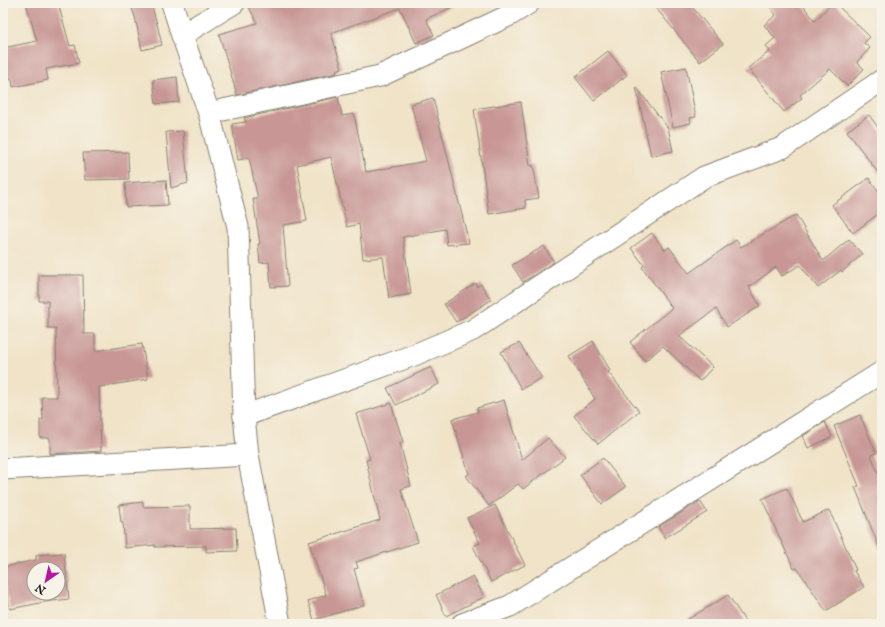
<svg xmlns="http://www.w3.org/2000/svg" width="885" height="627" font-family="'IM FELL English',serif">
<rect width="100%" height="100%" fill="#f7f3e8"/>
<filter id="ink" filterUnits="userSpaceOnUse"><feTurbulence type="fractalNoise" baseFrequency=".025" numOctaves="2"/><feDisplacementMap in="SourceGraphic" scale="8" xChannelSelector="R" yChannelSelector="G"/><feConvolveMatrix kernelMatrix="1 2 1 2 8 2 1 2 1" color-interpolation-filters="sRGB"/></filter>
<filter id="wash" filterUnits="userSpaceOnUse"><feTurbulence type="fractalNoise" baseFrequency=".012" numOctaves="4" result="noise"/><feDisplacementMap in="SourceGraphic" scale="16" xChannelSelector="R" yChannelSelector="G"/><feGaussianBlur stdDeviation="0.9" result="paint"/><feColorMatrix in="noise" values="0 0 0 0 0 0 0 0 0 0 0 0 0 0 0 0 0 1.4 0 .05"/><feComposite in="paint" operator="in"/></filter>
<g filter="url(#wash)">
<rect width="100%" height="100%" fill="#f0e3c7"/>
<g id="blocks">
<g fill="#c89795" fill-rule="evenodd">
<path d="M26 3H58L70 46 75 45 79 63 46 69 48 80 13 87 12 79 3 80V48L37 41Z"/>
<path d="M130 3H151L157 24 162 45 142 50 135 17Z"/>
<path d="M247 3H461L426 19 434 35 416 43 400 8 331 33 342 68 336 70 337 73 237 95 219 34 257 23Z"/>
<path d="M652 3H689L723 44 700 62Z"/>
<path d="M767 3H801L815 21 832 3H835L870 37 864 43 870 48 857 62 864 69 847 86 830 69 800 95 802 98 784 112 748 68 770 51 766 46 775 38 764 25 776 15Z"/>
<path d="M608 51 627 75 594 101 575 77Z"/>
<path d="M686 67 696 117 690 118 691 123 673 127 661 72Z"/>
<path d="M177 77 179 102 156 104 153 80Z"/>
<path d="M636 87 668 128 673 151 651 156Z"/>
<path d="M338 97 342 116 354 114 366 172 426 161 411 104 433 98 469 243 447 245 445 229 403 237 411 294 389 298 383 257 363 259 359 224 347 227 331 157 297 165 307 221 283 225 288 286 271 287 269 262 260 263 258 244H260L253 199H258L249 158 238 160 232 124 246 122 244 118Z"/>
<path d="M521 102 530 166 533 165 539 198 525 200 526 208 489 214 474 109Z"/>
<path d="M869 115 882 133V178L847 131Z"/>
<path d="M183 131 188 183 171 188 166 132Z"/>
<path d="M128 152 129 179 85 180 83 153Z"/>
<path d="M869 178 882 196V211L853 233 832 205Z"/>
<path d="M166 180 168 205 126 207 125 183Z"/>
<path d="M796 215 823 261 849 239 862 254 842 272 841 270 818 288 800 265 782 276 776 267 749 287 760 306 727 327 716 309 679 336 713 367 700 381 663 346 645 361 630 342 672 308 642 267 644 265 631 248 652 233 665 250 669 247 689 273 736 240 741 247Z"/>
<path d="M544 246 554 262 523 282 512 265Z"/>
<path d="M39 275H83L84 334H95V351L142 344 148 379 99 387 101 451 50 454V438H40V420H43L42 397H57L56 328H48V301H39Z"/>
<path d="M476 283 477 287 481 284 491 300 456 322 444 304Z"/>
<path d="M593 341 610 370 608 372 639 411 598 444 574 416 595 399 569 356Z"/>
<path d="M519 343 542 378 521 389 501 352Z"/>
<path d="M431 367 439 384 396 405 387 388Z"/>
<path d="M504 400 522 460 548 438 565 457 523 489 518 484 489 506 466 476 469 474 452 419 478 412 477 408Z"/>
<path d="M391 403 403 442 400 443 411 486 401 489 418 542 356 562 358 568 354 569 364 605 314 620 308 601 326 595 309 542 380 520 366 460 370 459 356 414Z"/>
<path d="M860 415 876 453 871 455 882 483V551L881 552 855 487 859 486 834 426Z"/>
<path d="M825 422 832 437 808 448 803 436Z"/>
<path d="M603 458 626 487 602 504 580 475Z"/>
<path d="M787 488 803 522 829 510 856 570 854 571 864 587 826 611 797 568 794 569 762 499Z"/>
<path d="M700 501 707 512 665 538 658 527Z"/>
<path d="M143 502V507L190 506V529L236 528 237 551 206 552V546L155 547V545L125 548 123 523H121L119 505Z"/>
<path d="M495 505 525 565 491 582 473 546 480 543 467 518Z"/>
<path d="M64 553 69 599 45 602 10 609 3 576V567L36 560V555ZM34 569H58V593H34Z"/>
<path d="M473 576 484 597 446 616 436 595Z"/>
<path d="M728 595 747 624H680Z"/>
</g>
</g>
</g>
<g filter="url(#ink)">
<use href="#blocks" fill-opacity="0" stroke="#868072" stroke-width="1"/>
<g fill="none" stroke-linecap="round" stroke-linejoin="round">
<defs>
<g id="minor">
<path d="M172 3 182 35 209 113 238 227 244 416 248 455 280 624"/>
<path d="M182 35 234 3"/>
<path d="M209 113 380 76 510 15 529 3"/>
<path d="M244 416 414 355 473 330 704 177 782 148 882 80"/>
<path d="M3 469 248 455"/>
<path d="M462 624 510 606 882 372"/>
</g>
</defs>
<use href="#minor" stroke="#868072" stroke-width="23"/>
<use href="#minor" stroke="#fff" stroke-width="21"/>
</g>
</g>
<rect width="885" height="627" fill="none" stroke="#f7f3e8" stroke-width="16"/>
<g transform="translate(46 581) rotate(214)"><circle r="19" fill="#f7f3e8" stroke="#9f9d96"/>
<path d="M0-3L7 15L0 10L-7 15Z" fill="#b5179e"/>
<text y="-6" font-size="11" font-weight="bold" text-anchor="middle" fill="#1c1c1c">N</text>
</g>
</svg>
